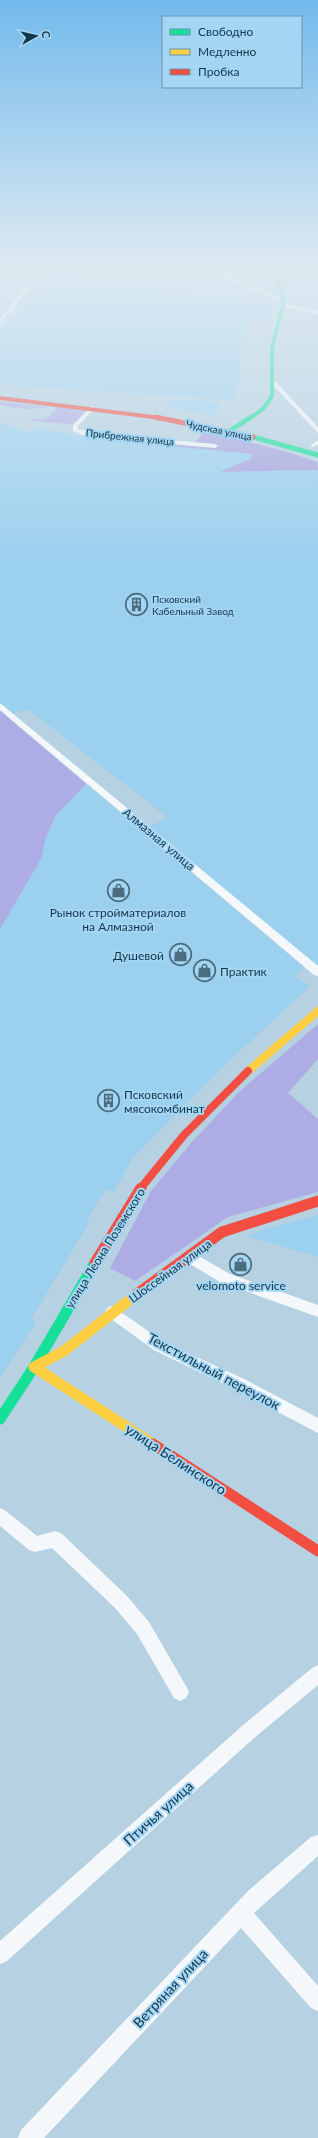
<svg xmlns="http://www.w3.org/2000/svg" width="318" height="2138" font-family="Lato,sans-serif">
<rect width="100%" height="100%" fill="#b6d1e1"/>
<g fill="#9bd0ef">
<path d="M50 277 70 278 67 282 171 287 166 294 249 298 235 400 0 385V331Z"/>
<path d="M276 301 271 319 247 317 250 302Z"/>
<path d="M171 399 221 402 215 416 165 406Z"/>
<path d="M0 422 27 432 40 428 76 436 253 454 251 459 221 472 318 470V970L149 827 167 817 28 709 6 716 0 711Z"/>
<path d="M86 784 304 967 295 976 310 986 226 1064 132 1159 114 1192 106 1189 87 1219 90 1221 31 1319 36 1322 0 1378V929L41 859 46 837 56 815Z"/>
<path d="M318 1215V1257L247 1236 265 1229Z"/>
</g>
<g fill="#adace4">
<path d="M45 265H90L70 278 38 275Z"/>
<path d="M0 401 48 407C33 410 14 409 0 405Z"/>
<path d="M60 406 88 409 74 424 32 421 33 419H45L57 409 53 408Z"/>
<path d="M0 711 86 784 56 815 46 837 41 859 0 929Z"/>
<path d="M318 1024V1059L288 1093 318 1119V1192L228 1217 135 1281 110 1268 151 1191 192 1142 239 1092Z"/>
</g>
<g fill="#a7a4e0">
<path d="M56 265H83L77 268 74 273 63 275 60 272 54 271Z"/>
<path d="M205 430 291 453 317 462 318 470 220 472 250 459 253 454 87 438 90 434 195 443Z"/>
</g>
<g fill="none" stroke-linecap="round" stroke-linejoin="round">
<g fill="#f4f8fa" fill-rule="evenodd">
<path d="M200 265H206L249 285 286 299 281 300 245 287Z"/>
<path d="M272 270H318V272H274Z"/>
<path d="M46 273 50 274 29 290 0 324V319C14 301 26 284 46 273Z"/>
<path d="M283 303 318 311V315L281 306Z"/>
<path d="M271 381H275L318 427V433L271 383Z"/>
<path d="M92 406 95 408 78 426V429L125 436 215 444 218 446 215 448 125 440 83 435 73 431V425Z"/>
<path d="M318 440V445L311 447V445Z"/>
<path d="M0 703 318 966V976L314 975 0 710Z"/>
<path d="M190 1251 230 1274 318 1305V1317L220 1282 185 1261 183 1257 185 1253Z"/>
<path d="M112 1306 164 1342 244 1379 318 1418V1433L234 1389 154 1350 107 1316 105 1312 107 1308Z"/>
<path d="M0 1508 6 1511 37 1536 55 1531 61 1533 127 1596 149 1622 186 1686 189 1692 186 1698 180 1701 174 1698 137 1634 115 1608 52 1548 35 1552 29 1550 0 1526Z"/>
<path d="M318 1665V1685L254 1738 7 1961 0 1964V1941L242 1726 312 1668Z"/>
<path d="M318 1835V1856L254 1913 318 1986V2011L311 2008 241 1928 44 2138H18L21 2130 248 1891 311 1837Z"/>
</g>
<path stroke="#16e098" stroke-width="4" d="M250 418 263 409 272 396V347L283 305 282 291 271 265"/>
<g stroke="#16e098" stroke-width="5">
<path d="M230 431 251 417"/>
<path d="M253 437 318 455"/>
</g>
<path stroke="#16e098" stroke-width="11" d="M0 1419 34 1367 95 1263"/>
<path stroke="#ffcf43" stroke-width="8" d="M248 1071 318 1011"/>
<path stroke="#ffcf43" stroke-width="11" d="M137 1294 64 1351 34 1367 153 1444"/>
<path stroke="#f24e42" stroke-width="4" d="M0 398 161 418"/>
<path stroke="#f24e42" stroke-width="5" d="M155 417 253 437"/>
<path stroke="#f24e42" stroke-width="8" d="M140 1189 184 1135 248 1071"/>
<g stroke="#f24e42" stroke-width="11">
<path d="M95 1263 141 1188"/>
<path d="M137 1294 222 1232 318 1201"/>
<path d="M153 1444 318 1551"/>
</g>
</g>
<linearGradient id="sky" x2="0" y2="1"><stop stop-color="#72baec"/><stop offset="0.47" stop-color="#deeaf2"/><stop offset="1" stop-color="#deeaf2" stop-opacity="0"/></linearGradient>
<rect width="318" height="564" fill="url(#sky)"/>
<defs>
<symbol id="building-ring" viewBox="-11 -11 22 22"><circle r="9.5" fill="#a4d5f3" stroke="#4b6d80" stroke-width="1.5"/><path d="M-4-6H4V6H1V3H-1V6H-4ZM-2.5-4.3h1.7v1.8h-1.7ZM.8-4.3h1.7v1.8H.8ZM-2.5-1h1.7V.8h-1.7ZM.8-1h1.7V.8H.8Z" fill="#4b6d80"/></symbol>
<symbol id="shop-ring" viewBox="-11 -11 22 22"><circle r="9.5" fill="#a4d5f3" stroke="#4b6d80" stroke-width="1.5"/><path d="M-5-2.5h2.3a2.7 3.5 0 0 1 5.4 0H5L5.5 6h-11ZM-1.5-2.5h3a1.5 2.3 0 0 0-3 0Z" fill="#4b6d80"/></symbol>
</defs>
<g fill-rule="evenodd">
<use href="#building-ring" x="124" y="592" width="25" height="25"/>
<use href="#shop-ring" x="106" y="878" width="25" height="25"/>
<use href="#shop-ring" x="168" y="942" width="25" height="25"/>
<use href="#shop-ring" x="192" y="958" width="25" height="25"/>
<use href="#building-ring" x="96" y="1088" width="25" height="25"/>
<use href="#shop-ring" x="228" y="1252" width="25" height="25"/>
</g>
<g text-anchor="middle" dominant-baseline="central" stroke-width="4" stroke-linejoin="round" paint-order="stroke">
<g font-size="10" fill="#11374b" stroke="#a4d5f3">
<text transform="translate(219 430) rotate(12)">Чудская улица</text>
<text transform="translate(130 437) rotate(6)">Прибрежная улица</text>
</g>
<g font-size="10" fill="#11374b" stroke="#a4d5f3" text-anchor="start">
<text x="152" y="599">Псковский<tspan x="152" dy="12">Кабельный Завод</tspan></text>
</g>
<g font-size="12" fill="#11374b" stroke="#a4d5f3">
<text transform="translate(159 839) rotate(40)">Алмазная улица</text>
<text transform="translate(105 1248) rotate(-58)">улица Леона Поземского</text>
<text transform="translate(170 1271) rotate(-36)">Шоссейная улица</text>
</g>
<g font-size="12" fill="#11374b" stroke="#a4d5f3">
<text x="118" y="912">Рынок стройматериалов<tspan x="118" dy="14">на Алмазной</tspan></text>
<text x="164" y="955" text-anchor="end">Душевой</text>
<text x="220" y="971" text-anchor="start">Практик</text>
<text x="124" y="1094" text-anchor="start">Псковский<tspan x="124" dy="14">мясокомбинат</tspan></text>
<text x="241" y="1285">velomoto service</text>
</g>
<g font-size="14" fill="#11374b" stroke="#a4d5f3">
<text transform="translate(214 1371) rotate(28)">Текстильный переулок</text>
<text transform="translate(176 1459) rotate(33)">улица Белинского</text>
<text transform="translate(158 1813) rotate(-42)">Птичья улица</text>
<text transform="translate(170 1988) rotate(-47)">Ветряная улица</text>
</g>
</g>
<rect x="162" y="16" width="140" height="72" fill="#a4d5f3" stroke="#6996b0"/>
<rect x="170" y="29" width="20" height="6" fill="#16e098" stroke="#6996b0"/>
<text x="198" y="36" font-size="12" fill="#11374b">Свободно</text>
<rect x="170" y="49" width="20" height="6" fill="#ffcf43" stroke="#6996b0"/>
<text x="198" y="56" font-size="12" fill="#11374b">Медленно</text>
<rect x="170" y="69" width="20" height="6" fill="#f24e42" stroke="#6996b0"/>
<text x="198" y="76" font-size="12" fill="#11374b">Пробка</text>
<g transform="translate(36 36) rotate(82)" stroke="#a4d5f3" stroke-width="3" paint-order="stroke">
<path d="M0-3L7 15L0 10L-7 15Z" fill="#11374b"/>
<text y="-6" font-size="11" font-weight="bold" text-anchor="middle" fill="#11374b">С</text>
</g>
</svg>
